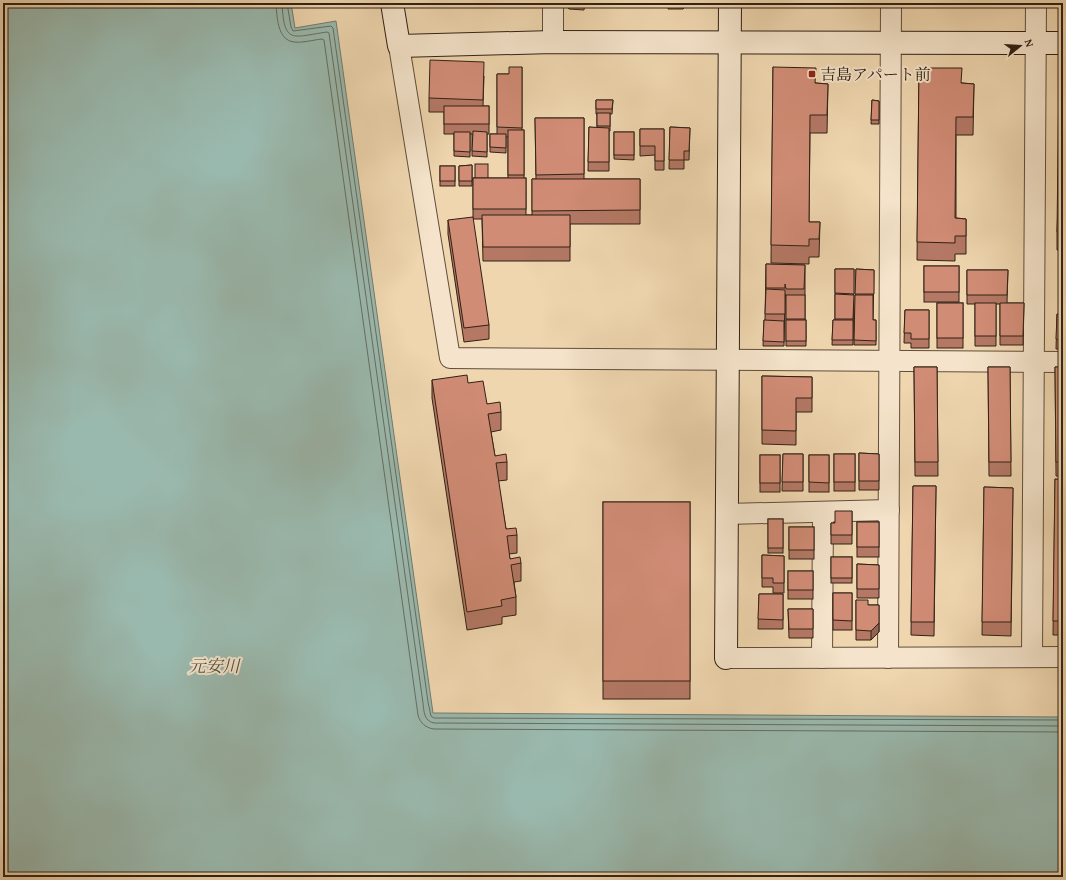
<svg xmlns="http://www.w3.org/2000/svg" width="1066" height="880" font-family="'Gentium Book Plus','Noto Serif JP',serif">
<rect width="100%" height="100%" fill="#efd6af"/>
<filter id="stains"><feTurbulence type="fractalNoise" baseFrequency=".005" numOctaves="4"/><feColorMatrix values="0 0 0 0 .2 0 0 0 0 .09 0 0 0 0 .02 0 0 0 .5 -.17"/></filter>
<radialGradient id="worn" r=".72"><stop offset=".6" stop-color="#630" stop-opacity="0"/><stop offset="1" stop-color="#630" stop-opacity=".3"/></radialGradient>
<path fill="#9ab9ae" stroke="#707c71" d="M3 3H291L295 28 336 21 433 713 1063 717V877H3Z"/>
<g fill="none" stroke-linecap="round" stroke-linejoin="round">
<g stroke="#666d62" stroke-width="1">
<path d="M276 3C277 16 277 40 294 42 302 43 313 40 322 39L324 40 418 715C420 723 426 728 434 729L1063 732"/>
<path d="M282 3C284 45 292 37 327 32L329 33 423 703C424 712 424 721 434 723L1063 726"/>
<path d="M287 3 291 27 293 31 331 26 333 28 428 702 431 716 434 718 1063 720"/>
</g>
<defs>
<g id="street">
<path d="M553 3V42"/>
<path d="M399 46 450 358 1063 362"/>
<path d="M727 514 889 510"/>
<path d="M1032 657 1036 3"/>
<path d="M726 658 1063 657"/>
<path d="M822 658 823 512"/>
<path d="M888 658 891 3"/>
</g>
<g id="secondary">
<path d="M392 3 399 46 553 42 1063 43"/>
<path d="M726 658 730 3"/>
</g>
</defs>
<use href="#street" stroke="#604e3c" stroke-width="22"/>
<use href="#secondary" stroke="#312115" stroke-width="24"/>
<use href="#street" stroke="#f5e4cb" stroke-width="20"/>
<use href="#secondary" stroke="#f5e4cb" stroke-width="22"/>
</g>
<g fill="#b47865" stroke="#312115">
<path d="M420 3H451V6H423Z"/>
<rect x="453" y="3" width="26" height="3"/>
<rect x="483" y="3" width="22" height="3"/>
<path d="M509 3H544L543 7 509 6Z"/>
<path d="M563 3H585L584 10 569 9Z"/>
<path d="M645 3H660V7L645 6Z"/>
<path d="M668 3H689L683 9H668Z"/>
<rect x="983" y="3" width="28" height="3"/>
<path d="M522 67V130H524V178H526V215H532V179H536L535 118H584V179H640V224H570V261H483L482 219H473V178H508V137H506V153L490 152V134H497V74H509Z"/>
<path d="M773 67 816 83 828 84 827 133H810L809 222H820L819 257H809V264L771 263Z"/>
<path d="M919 68 962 83 974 84 973 135H956V218L966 219V254H955V261L917 260Z"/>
<path d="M1063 68V250H1057V232Z"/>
<path d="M484 76 483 106H489V134H487V157L472 156V134H470V157L454 156V134H444V112H429V98Z"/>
<path d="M596 100H613L612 114H610V131H609V171H588L589 127 597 128V114H596Z"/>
<path d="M872 100 879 101V124H871Z"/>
<path d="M670 127 690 128 689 160H684V169H669Z"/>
<path d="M640 129H664V170H655V155L640 156Z"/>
<path d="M614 132H634V160L614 159Z"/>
<path d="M472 165V186H459V166Z"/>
<rect x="440" y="166" width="15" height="20"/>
<path d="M448 220 489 325V339L464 342 448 234Z"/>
<path d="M1059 262H1063V349H1056L1057 314H1059V291H1060V272H1059Z"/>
<path d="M766 264 805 265V320H806V346H786V298L785 294 784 346H763L764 320H765Z"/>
<rect x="924" y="266" width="35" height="36"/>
<path d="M835 269H854L853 345H832L833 320H835Z"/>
<path d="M856 269 874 270 873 320H876V345H854Z"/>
<path d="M967 270H1008L1007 303H1024L1023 345H1000V304H996V346H975V304H967Z"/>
<rect x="937" y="303" width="26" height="45"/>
<path d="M905 310H929V348H911V343H904Z"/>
<path d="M914 367H937L938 476H915Z"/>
<path d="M988 367H1010L1011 476H989Z"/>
<path d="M1055 367H1063V476H1056Z"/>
<path d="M762 376 812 377V412H796V445L762 444Z"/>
<path d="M432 380 468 383 487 404 501 412V430L491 432 495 456 507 462V480L498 481 506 529 517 535V553L509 554 510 559 521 563V581L514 582 516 597V615L502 617V624L467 630 432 398Z"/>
<path d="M859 453 879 454V490H859Z"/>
<path d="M783 454H803V491H782Z"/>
<rect x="834" y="454" width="21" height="37"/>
<rect x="760" y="455" width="20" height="37"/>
<rect x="809" y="455" width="20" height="37"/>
<path d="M1055 479 1063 480V635H1053Z"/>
<path d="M913 486H936L934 636 911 635Z"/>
<path d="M984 487 1013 488 1011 636 982 635Z"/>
<rect x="603" y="502" width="87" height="197"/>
<path d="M852 511V544H831V523H835Z"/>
<rect x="768" y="519" width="15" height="34"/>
<rect x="857" y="522" width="22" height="35"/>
<rect x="789" y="527" width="25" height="32"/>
<path d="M762 555 784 556V593H773V587H762Z"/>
<rect x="831" y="557" width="21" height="26"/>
<path d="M857 564 879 565V598H857Z"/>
<rect x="788" y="571" width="25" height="28"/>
<rect x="833" y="593" width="19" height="37"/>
<path d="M759 594H783V629H758Z"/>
<path d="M856 600 868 605H879V632L871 640H856Z"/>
<path d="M788 609H813V638H789Z"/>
</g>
<g fill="#926253" stroke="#312115">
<path d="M683 3H689L683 9Z"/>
<path d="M879 623V632L871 640V631Z"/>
</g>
<g fill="#d18c76" stroke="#312115">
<path d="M568 3H585L584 5 569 4Z"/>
<path d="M430 60 484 62 483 100 429 98Z"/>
<path d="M509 67H522V128L497 127V74H509Z"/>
<path d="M773 67 816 68 815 83 828 84 827 115H810L809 222H820L819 239H809V246L771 245Z"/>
<path d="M919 68H962L961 83 974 84 973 117H956L955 218 966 219V236H955V243L917 242Z"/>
<path d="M1059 68H1063V232H1057Z"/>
<path d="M596 100H613L612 109H596Z"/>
<path d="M872 100 879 101V120H871Z"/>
<rect x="444" y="106" width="45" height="18"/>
<rect x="597" y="113" width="13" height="13"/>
<path d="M535 118H584V174L536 175Z"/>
<path d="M589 127 609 128V162H588Z"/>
<path d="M670 127 690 128 689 151H684V160H669Z"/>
<path d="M640 129H664V161H655V146H640Z"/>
<rect x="508" y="130" width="16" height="45"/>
<path d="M473 131 487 132V152L472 151Z"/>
<path d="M454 132H470V152L454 151Z"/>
<rect x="614" y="132" width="20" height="23"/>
<path d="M490 134H506V148L490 147Z"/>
<rect x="475" y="164" width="13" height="14"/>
<path d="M472 165V181H459V166Z"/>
<rect x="440" y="166" width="15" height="15"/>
<rect x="473" y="178" width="53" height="31"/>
<path d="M532 179H640V210L532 211Z"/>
<path d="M482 215H570V247H483Z"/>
<path d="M473 217 489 325 464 328 448 220Z"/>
<path d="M1059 262H1063V267H1060V268H1059Z"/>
<path d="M766 264 805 265 804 289H786L785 284V288H766Z"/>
<rect x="924" y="266" width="35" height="26"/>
<rect x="1060" y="267" width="3" height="19"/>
<path d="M835 269H854V294L835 293Z"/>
<path d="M856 269 874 270V294H855Z"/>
<path d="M967 270H1008L1007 295H967Z"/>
<path d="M766 289 785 290V314H765Z"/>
<rect x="1059" y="291" width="4" height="20"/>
<path d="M835 294 854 295 853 319H835Z"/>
<rect x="786" y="295" width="19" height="24"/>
<path d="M855 295H873V320H876V341L854 340Z"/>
<rect x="937" y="303" width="26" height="35"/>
<rect x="975" y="303" width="21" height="33"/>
<path d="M1000 303H1024L1023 336H1000Z"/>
<path d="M905 310H929V339H911V333H904Z"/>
<path d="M1057 314H1063V340L1056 339Z"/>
<path d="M764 320 784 321V342L763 341Z"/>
<rect x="786" y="320" width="20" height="21"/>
<path d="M833 320H853V340H832Z"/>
<path d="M914 367H937L938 462H915Z"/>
<path d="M988 367H1010L1011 462H989Z"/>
<path d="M1055 367H1063V462H1056Z"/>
<path d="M467 375 468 383 483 381 487 404 500 402 501 412 488 414 495 456 506 454 507 462 496 463 506 529 516 528 517 535 507 536 510 559 520 557 521 563 511 565 516 597 501 600 502 606 467 612 432 380Z"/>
<path d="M762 376 812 377V398H796V431L762 430Z"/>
<path d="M859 453 879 454V481H859Z"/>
<path d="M783 454H803V482H782Z"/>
<rect x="834" y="454" width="21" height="28"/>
<rect x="760" y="455" width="20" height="28"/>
<path d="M809 455H829V483L809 482Z"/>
<path d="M1055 479 1063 480V621H1053Z"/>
<path d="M913 486H936L934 622H911Z"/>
<path d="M984 487 1013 488 1011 622H982Z"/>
<rect x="603" y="502" width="87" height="179"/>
<path d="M835 511H852V535H831V523H835Z"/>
<rect x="768" y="519" width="15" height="29"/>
<rect x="857" y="522" width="22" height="25"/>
<rect x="789" y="527" width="25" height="23"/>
<path d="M762 555 784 556V583H773V578H762Z"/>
<rect x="831" y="557" width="21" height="21"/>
<path d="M857 564 879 565V589H857Z"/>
<rect x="788" y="571" width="25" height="19"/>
<path d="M833 593H852V621L833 620Z"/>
<path d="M759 594H783V620L758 619Z"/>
<path d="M856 600H868V605H879V623L871 631 856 630Z"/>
<path d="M788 609H813V629H789Z"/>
</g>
<rect fill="#8f2418" stroke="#f5e4cb" stroke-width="1.5" x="808" y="70" width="8" height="8" rx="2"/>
<g text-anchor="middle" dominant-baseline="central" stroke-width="4" stroke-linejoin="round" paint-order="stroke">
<g font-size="16" fill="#312115" stroke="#f5e4cb" text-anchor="start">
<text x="820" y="74">吉島アパート前</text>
</g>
<g font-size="17" font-style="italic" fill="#504f43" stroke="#f5e4cb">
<text x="214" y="665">元安川</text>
</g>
</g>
<rect width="1066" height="880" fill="none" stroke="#efd6af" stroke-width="16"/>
<rect x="4" y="4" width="1058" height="872" fill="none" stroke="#312115" stroke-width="2"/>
<rect x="8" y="8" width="1050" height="864" fill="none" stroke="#312115"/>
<g transform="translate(1020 46) rotate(72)" stroke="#f5e4cb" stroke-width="3" paint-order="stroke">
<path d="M0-3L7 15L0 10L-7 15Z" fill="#312115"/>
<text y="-6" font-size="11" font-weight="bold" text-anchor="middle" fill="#312115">N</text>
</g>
<rect width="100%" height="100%" filter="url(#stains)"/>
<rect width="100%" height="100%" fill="url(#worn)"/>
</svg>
